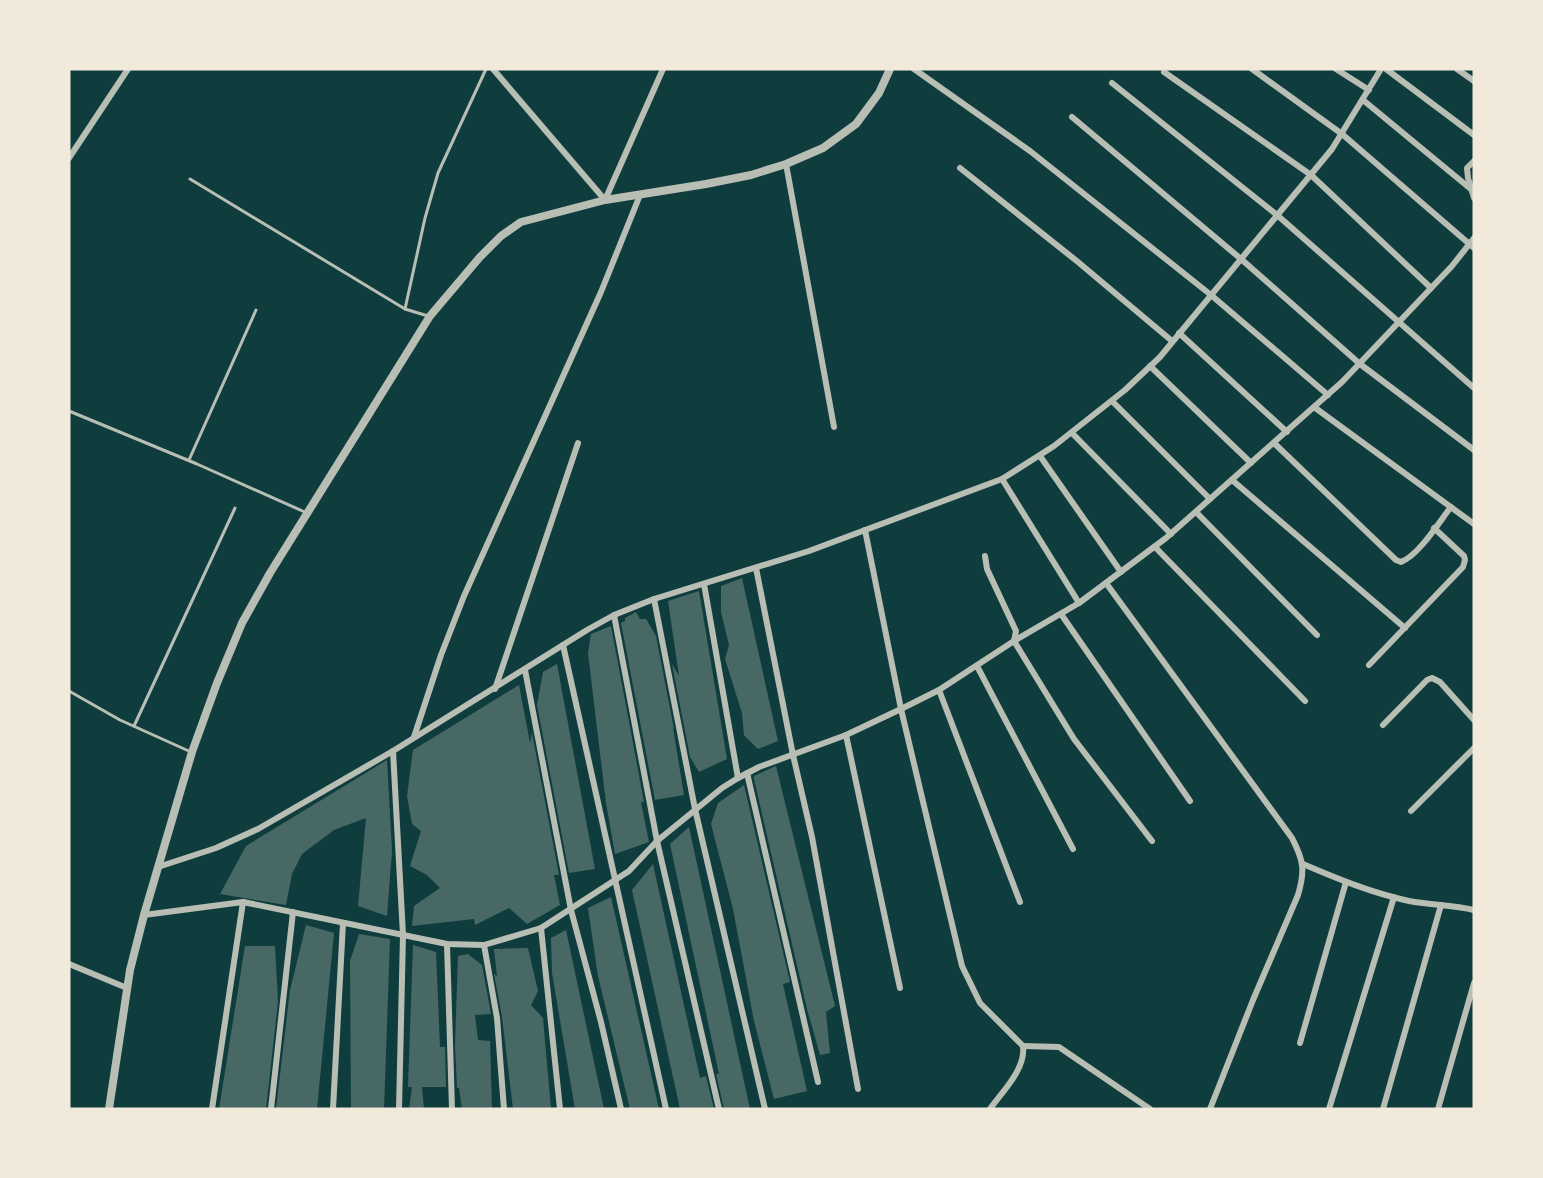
<svg xmlns="http://www.w3.org/2000/svg" width="1543" height="1178" font-family="Arial,sans-serif">
<rect width="100%" height="100%" fill="#0f3d3e"/>
<g fill="#486865">
<path d="M742 578 778 741 758 749 744 735 742 713 725 659 729 645 721 612V586Z"/>
<path d="M699 591 727 759 699 772 690 757 672 664 679 676 668 601Z"/>
<path d="M636 612 640 619H646L656 636 674 729 673 728 684 795 655 800 621 623 625 621V618Z"/>
<path d="M611 626 644 802H641L649 842 615 854 606 803 588 653 591 634Z"/>
<path d="M557 664 595 869 569 873 537 705 543 672Z"/>
<path d="M519 685 530 743 532 733 559 875H554L560 905 527 924 509 908 475 925 474 919 412 926 414 906 440 888 427 875 410 866 421 831 412 824 407 796 413 750Z"/>
<path d="M387 760 392 851 387 916 358 906 366 818 334 830 302 854 292 874 286 905 220 894 246 846Z"/>
<path d="M776 766 835 1006 826 1012 830 1053 820 1055 807 1009 754 779V776Z"/>
<path d="M744 785 790 982 783 984 807 1091 774 1099 754 1021 733 909 711 824 718 803Z"/>
<path d="M689 827 750 1109H724L716 1074H719L670 844Z"/>
<path d="M653 864 700 1078 706 1076 714 1109H680L632 890Z"/>
<path d="M611 897 659 1109H630L598 976 588 908Z"/>
<path d="M306 925 334 933 317 1109H276L290 990Z"/>
<path d="M566 930 604 1109H575L552 973 551 938Z"/>
<path d="M359 934 390 939 384 1109H351L350 961Z"/>
<path d="M413 945 436 952 440 1047H445L446 1087H422L424 1109H409L412 1087H408Z"/>
<path d="M245 946H275L278 1002 266 1109H219Z"/>
<path d="M528 948 538 991 531 1005 543 1018 551 1109H513L502 1017 494 974 497 976 494 949Z"/>
<path d="M468 954 482 965 491 1014 475 1015 478 1040 490 1041 492 1109H462L459 1088H457L455 1045 458 956Z"/>
</g>
<g fill="none" stroke-linecap="round" stroke-linejoin="round">
<g stroke="#b8beb3" stroke-width="3">
<path d="M190 179 405 309 428 316"/>
<path d="M405 309 425 218 438 173 486 69"/>
<path d="M69 411 197 464 307 513"/>
<path d="M189 460 256 310"/>
<path d="M69 691 120 720 191 752"/>
<path d="M134 726 235 508"/>
</g>
<g stroke="#b8beb3" stroke-width="6">
<path d="M493 69 605 200 663 69"/>
<path d="M914 69 1030 151 1211 295 1328 395"/>
<path d="M1252 69 1342 134 1474 248"/>
<path d="M1336 69 1369 90"/>
<path d="M1386 69 1474 135"/>
<path d="M1457 69 1474 81"/>
<path d="M1164 72 1311 175 1431 288"/>
<path d="M1112 83 1277 215 1474 388"/>
<path d="M1363 100 1472 190"/>
<path d="M1072 117 1241 259 1360 364 1474 450"/>
<path d="M69 158 128 69"/>
<path d="M1474 161 1467 168 1468 178 1474 198"/>
<path d="M786 164 834 427"/>
<path d="M960 168 1078 262 1172 341"/>
<path d="M1179 333 1287 432"/>
<path d="M1150 366 1251 463"/>
<path d="M1112 401 1210 499"/>
<path d="M1314 407 1474 524"/>
<path d="M1072 433 1171 534"/>
<path d="M1274 443 1396 560 1401 562C1419 555 1439 522 1451 507"/>
<path d="M1040 456 1121 572"/>
<path d="M1002 479 1079 603"/>
<path d="M1232 480 1405 628"/>
<path d="M1196 512 1317 635"/>
<path d="M865 530 901 709 962 966 980 1003 1023 1046C1026 1069 1002 1092 990 1109"/>
<path d="M1155 547 1305 701"/>
<path d="M985 556 987 569 1016 631 1014 641 1074 739 1152 841"/>
<path d="M756 568 793 755 812 837 858 1089"/>
<path d="M1106 583 1292 838C1304 861 1305 871 1298 895L1253 1000 1210 1109"/>
<path d="M704 584 738 778"/>
<path d="M654 599 695 809 765 1109"/>
<path d="M1061 614 1190 801"/>
<path d="M614 615 657 841 719 1109"/>
<path d="M563 645 666 1109"/>
<path d="M1369 665 1463 567 1465 560 1464 556 1434 528"/>
<path d="M977 666 1073 849"/>
<path d="M525 670 571 910 601 1022 621 1109"/>
<path d="M495 689 578 443"/>
<path d="M939 690 1020 902"/>
<path d="M1383 725 1427 680 1432 678 1440 682 1474 720"/>
<path d="M846 735 900 988"/>
<path d="M414 737 441 655 464 596 601 292 640 195"/>
<path d="M393 751 403 935 399 1109"/>
<path d="M747 773 818 1082"/>
<path d="M1411 811 1474 748"/>
<path d="M1303 864C1338 879 1372 893 1409 901 1431 905 1453 905 1474 910"/>
<path d="M158 867 216 848 258 829 393 751 587 630 614 615 654 599 809 551 1002 479 1054 446 1125 390 1160 357 1332 149 1381 69"/>
<path d="M144 915 243 902 447 944 484 945 541 928 629 871 657 841 722 788 738 778 759 767 846 735 901 709 939 690 1014 641 1079 603 1166 538 1342 382 1452 266 1474 238"/>
<path d="M541 928 560 1109"/>
<path d="M447 944 452 1109"/>
<path d="M484 945 497 1018 504 1109"/>
<path d="M69 964 127 988"/>
<path d="M1300 1043 1346 882"/>
<path d="M1023 1046 1059 1047 1150 1109"/>
<path d="M212 1109 243 902"/>
<path d="M271 1109 293 912"/>
<path d="M333 1109 343 923"/>
<path d="M1329 1109 1394 897"/>
<path d="M1383 1109 1441 905"/>
<path d="M1438 1109 1474 983"/>
</g>
<path stroke="#b8beb3" stroke-width="8" d="M109 1109 130 970 144 915 192 752 217 683 242 623 270 573 430 316 480 257 501 236 521 222 605 200 706 184 751 175 786 164 823 148 856 124 879 93 890 69"/>
</g>
<rect width="1543" height="1178" fill="none" stroke="#f1e9da" stroke-width="141"/>
</svg>
